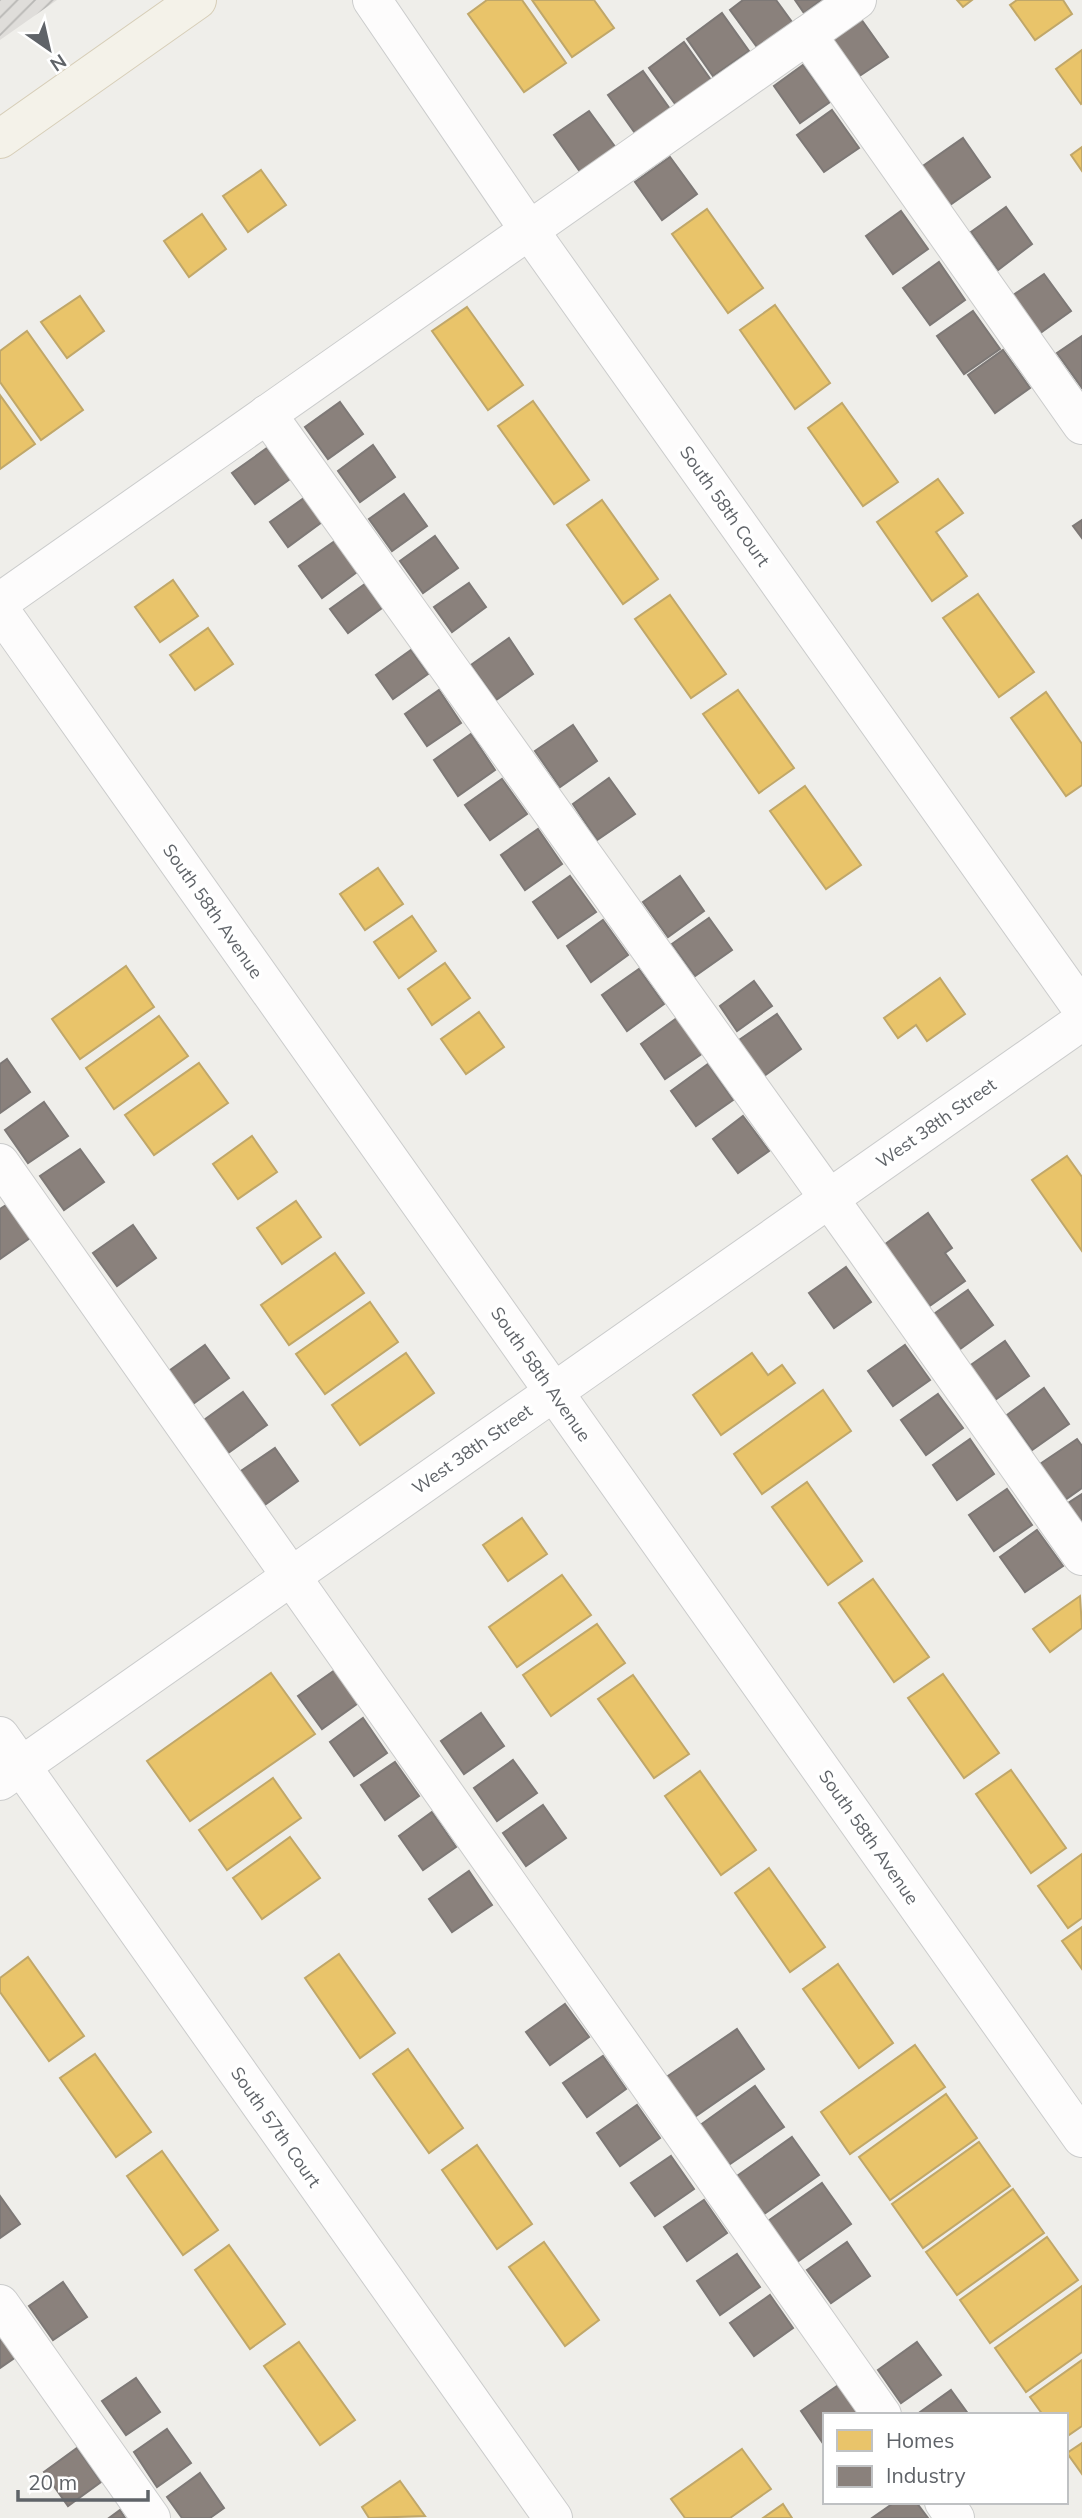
<svg xmlns="http://www.w3.org/2000/svg" width="1082" height="2518" font-family="Mulish,sans-serif">
<defs>
<pattern id="industrial-furrows" width="10" height="10" patternUnits="userSpaceOnUse" patternTransform="scale(1.75)"><rect width="10" height="10" fill="#dfddda"/><path d="M-1 1l2-2M0 10L10 0M9 11l2-2" fill="none" stroke="#b8b7b5"/></pattern>
</defs>
<rect width="100%" height="100%" fill="#efeeea"/>
<path fill="url(#industrial-furrows)" d="M0 0H57L0 40Z"/>
<g fill="#e9c46a" stroke="#c0a769" stroke-width="2">
<path d="M487 0H522L566 63 524 92 468 14Z"/>
<path d="M532 0H594L614 28 572 57Z"/>
<path d="M957 0H972L963 7Z"/>
<path d="M1017 0H1063L1072 14 1035 40 1010 5Z"/>
<path d="M1082 50V103L1081 104 1056 69Z"/>
<path d="M1082 147V171L1071 155Z"/>
<path d="M261 170 286 205 248 232 223 196Z"/>
<path d="M707 209 763 288 728 313 672 234Z"/>
<path d="M202 214 226 249 189 277 164 241Z"/>
<path d="M80 296 104 331 67 358 41 322Z"/>
<path d="M775 305 830 383 795 409 740 330Z"/>
<path d="M467 307 523 385 488 410 432 331Z"/>
<path d="M27 331 83 410 41 440 0 382V351Z"/>
<path d="M0 395 35 444 0 469Z"/>
<path d="M533 401 589 480 554 504 498 426Z"/>
<path d="M842 403 898 482 863 506 808 428Z"/>
<path d="M938 479 963 513 936 532 967 576 932 601 877 522Z"/>
<path d="M602 500 658 579 623 604 567 525Z"/>
<path d="M173 580 198 616 160 642 135 607Z"/>
<path d="M978 594 1034 672 999 697 943 618Z"/>
<path d="M670 595 726 674 691 698 635 619Z"/>
<path d="M208 628 233 664 195 690 170 655Z"/>
<path d="M738 690 794 768 759 793 703 714Z"/>
<path d="M1046 692 1082 744V785L1066 796 1011 718Z"/>
<path d="M805 786 861 865 826 889 770 811Z"/>
<path d="M378 868 403 904 365 930 340 894Z"/>
<path d="M412 916 436 951 399 978 374 942Z"/>
<path d="M445 963 470 998 432 1025 408 989Z"/>
<path d="M126 966 154 1007 80 1059 52 1019Z"/>
<path d="M940 978 965 1014 927 1041 916 1025 898 1038 884 1018Z"/>
<path d="M479 1012 504 1047 466 1074 441 1039Z"/>
<path d="M159 1016 188 1056 114 1109 86 1068Z"/>
<path d="M199 1063 228 1103 154 1155 125 1115Z"/>
<path d="M252 1136 277 1172 238 1199 213 1164Z"/>
<path d="M1067 1156 1082 1177V1251L1032 1180Z"/>
<path d="M296 1201 321 1237 282 1264 257 1228Z"/>
<path d="M335 1253 364 1293 289 1345 261 1305Z"/>
<path d="M370 1302 398 1342 325 1394 296 1354Z"/>
<path d="M406 1353 434 1393 360 1445 332 1405Z"/>
<path d="M752 1353 768 1375 782 1365 795 1383 721 1435 693 1395Z"/>
<path d="M823 1390 851 1431 762 1494 734 1454Z"/>
<path d="M807 1482 862 1561 828 1585 772 1507Z"/>
<path d="M522 1518 547 1554 508 1581 483 1545Z"/>
<path d="M562 1575 591 1615 517 1667 489 1627Z"/>
<path d="M873 1579 929 1657 894 1682 839 1603Z"/>
<path d="M1080 1596 1082 1628 1050 1652 1033 1629Z"/>
<path d="M597 1624 625 1663 551 1716 523 1675Z"/>
<path d="M271 1673 315 1734 190 1821 147 1761Z"/>
<path d="M943 1674 999 1753 964 1778 908 1698Z"/>
<path d="M633 1675 689 1754 654 1778 598 1699Z"/>
<path d="M1011 1770 1066 1848 1031 1873 976 1794Z"/>
<path d="M700 1771 756 1850 721 1875 665 1796Z"/>
<path d="M273 1778 301 1818 227 1870 199 1830Z"/>
<path d="M290 1837 320 1878 262 1919 233 1878Z"/>
<path d="M1082 1854V1918L1068 1928 1038 1886Z"/>
<path d="M769 1868 825 1947 790 1972 735 1893Z"/>
<path d="M1082 1927V1969L1062 1941Z"/>
<path d="M339 1954 395 2033 360 2058 305 1978Z"/>
<path d="M28 1957 84 2036 49 2061 0 1992V1978Z"/>
<path d="M838 1964 893 2043 859 2068 803 1989Z"/>
<path d="M915 2045 945 2087 850 2154 821 2112Z"/>
<path d="M408 2049 463 2128 429 2153 373 2074Z"/>
<path d="M95 2054 151 2132 116 2157 60 2078Z"/>
<path d="M946 2094 977 2138 890 2200 859 2157Z"/>
<path d="M979 2142 1010 2186 923 2248 892 2204Z"/>
<path d="M477 2145 532 2224 497 2249 442 2170Z"/>
<path d="M162 2151 218 2230 183 2255 127 2176Z"/>
<path d="M1013 2189 1044 2233 957 2295 926 2252Z"/>
<path d="M1047 2237 1078 2280 990 2343 960 2300Z"/>
<path d="M544 2242 599 2320 565 2346 509 2267Z"/>
<path d="M229 2245 285 2324 250 2349 195 2270Z"/>
<path d="M1082 2286V2352L1026 2392 995 2348Z"/>
<path d="M299 2342 355 2420 320 2445 264 2366Z"/>
<path d="M1082 2360V2426L1066 2437V2415H1043L1030 2397Z"/>
<path d="M1082 2443V2474L1067 2453Z"/>
<path d="M742 2449 771 2489 730 2518H685L671 2499Z"/>
<path d="M400 2481 425 2516 369 2518 362 2507Z"/>
<path d="M783 2504 792 2518H763Z"/>
</g>
<g fill="#8a817c" stroke="#7d7876" stroke-width="2">
<path d="M743 0H776L792 22 757 47 730 10Z"/>
<path d="M795 0H821L804 13Z"/>
<path d="M722 13 749 51 713 76 687 39Z"/>
<path d="M861 19 888 57 858 77 831 40Z"/>
<path d="M684 42 711 80 676 105 649 68Z"/>
<path d="M803 65 830 102 800 123 774 86Z"/>
<path d="M643 71 670 109 635 133 608 95Z"/>
<path d="M832 110 859 148 824 172 797 135Z"/>
<path d="M589 111 616 148 581 173 554 135Z"/>
<path d="M963 138 990 177 947 207 920 168Z"/>
<path d="M670 157 697 194 662 220 635 182Z"/>
<path d="M1006 207 1032 244 998 270 971 232Z"/>
<path d="M901 211 928 249 893 274 866 236Z"/>
<path d="M939 262 965 300 930 325 903 288Z"/>
<path d="M1044 274 1071 311 1036 336 1009 298Z"/>
<path d="M973 311 1000 349 964 374 937 336Z"/>
<path d="M1082 336V388L1057 353Z"/>
<path d="M1003 350 1030 388 995 413 968 375Z"/>
<path d="M340 402 363 434 328 459 305 427Z"/>
<path d="M373 445 395 477 360 502 338 471Z"/>
<path d="M267 448 290 479 255 504 232 473Z"/>
<path d="M404 494 427 526 392 551 369 519Z"/>
<path d="M304 498 322 522 288 547 270 522Z"/>
<path d="M1082 520V538L1073 526Z"/>
<path d="M435 536 458 568 423 593 400 561Z"/>
<path d="M335 541 357 572 322 598 299 566Z"/>
<path d="M469 583 486 607 452 632 434 607Z"/>
<path d="M365 584 382 608 348 633 330 609Z"/>
<path d="M509 638 533 674 496 700 471 665Z"/>
<path d="M411 650 428 674 393 699 376 675Z"/>
<path d="M439 690 461 723 427 746 405 714Z"/>
<path d="M573 725 597 761 560 787 535 751Z"/>
<path d="M471 734 495 770 458 796 434 760Z"/>
<path d="M609 778 635 814 597 840 573 804Z"/>
<path d="M502 779 527 814 490 840 465 805Z"/>
<path d="M538 829 562 864 525 890 501 855Z"/>
<path d="M570 876 596 912 558 938 533 902Z"/>
<path d="M680 876 704 911 668 937 643 902Z"/>
<path d="M709 918 732 950 695 976 672 944Z"/>
<path d="M603 920 628 955 591 982 567 946Z"/>
<path d="M639 969 664 1004 627 1031 602 995Z"/>
<path d="M754 981 772 1006 737 1031 720 1006Z"/>
<path d="M777 1014 801 1049 764 1076 739 1040Z"/>
<path d="M677 1018 703 1053 665 1079 641 1044Z"/>
<path d="M7 1059 30 1092 0 1113V1064Z"/>
<path d="M708 1064 733 1100 696 1126 671 1091Z"/>
<path d="M44 1102 68 1136 28 1163 5 1130Z"/>
<path d="M743 1116 769 1151 738 1173 713 1139Z"/>
<path d="M80 1149 104 1182 64 1210 40 1176Z"/>
<path d="M6 1205 30 1238 0 1259V1209Z"/>
<path d="M928 1213 952 1248 945 1253 965 1281 928 1307 884 1245Z"/>
<path d="M133 1225 156 1258 117 1286 93 1253Z"/>
<path d="M846 1267 871 1302 834 1328 809 1293Z"/>
<path d="M968 1290 993 1325 956 1352 931 1316Z"/>
<path d="M1005 1341 1029 1376 992 1402 968 1367Z"/>
<path d="M205 1345 229 1378 190 1406 166 1373Z"/>
<path d="M905 1345 930 1380 893 1406 868 1371Z"/>
<path d="M1044 1388 1069 1424 1032 1450 1007 1415Z"/>
<path d="M243 1392 267 1425 228 1453 204 1420Z"/>
<path d="M938 1394 963 1428 926 1455 901 1420Z"/>
<path d="M970 1439 994 1474 957 1500 933 1465Z"/>
<path d="M1077 1439 1082 1446V1488L1065 1500 1040 1464Z"/>
<path d="M275 1448 298 1481 259 1509 235 1475Z"/>
<path d="M1007 1489 1032 1525 994 1551 969 1515Z"/>
<path d="M1082 1494V1524L1068 1503Z"/>
<path d="M1037 1530 1063 1566 1025 1592 1000 1557Z"/>
<path d="M338 1668 361 1701 322 1729 298 1696Z"/>
<path d="M481 1713 504 1746 464 1774 441 1741Z"/>
<path d="M363 1718 387 1753 354 1776 330 1742Z"/>
<path d="M513 1760 537 1793 497 1821 474 1788Z"/>
<path d="M395 1762 419 1796 385 1820 361 1785Z"/>
<path d="M543 1805 566 1838 526 1866 503 1833Z"/>
<path d="M432 1812 456 1847 423 1870 399 1836Z"/>
<path d="M469 1871 492 1905 452 1932 429 1899Z"/>
<path d="M565 2004 589 2037 550 2065 526 2032Z"/>
<path d="M737 2029 764 2069 693 2118 665 2078Z"/>
<path d="M603 2056 626 2089 587 2117 563 2083Z"/>
<path d="M755 2086 784 2127 727 2166 699 2126Z"/>
<path d="M637 2105 660 2138 620 2166 597 2133Z"/>
<path d="M792 2137 819 2175 764 2214 737 2176Z"/>
<path d="M671 2156 694 2189 655 2216 631 2183Z"/>
<path d="M822 2183 851 2224 797 2262 768 2221Z"/>
<path d="M0 2196 20 2224 0 2238Z"/>
<path d="M704 2200 727 2233 687 2261 664 2227Z"/>
<path d="M847 2242 870 2276 831 2303 807 2270Z"/>
<path d="M737 2254 760 2287 720 2315 697 2281Z"/>
<path d="M63 2282 87 2317 53 2340 29 2306Z"/>
<path d="M770 2295 793 2328 754 2356 730 2323Z"/>
<path d="M0 2333 16 2357 0 2368Z"/>
<path d="M917 2342 941 2375 901 2403 878 2370Z"/>
<path d="M136 2378 160 2412 126 2435 102 2401Z"/>
<path d="M840 2384 862 2415H825L824 2445 801 2411Z"/>
<path d="M951 2390 969 2415H916Z"/>
<path d="M167 2429 191 2463 157 2487 134 2452Z"/>
<path d="M77 2448 101 2482 68 2506 44 2472Z"/>
<path d="M200 2473 224 2508 210 2518H182L167 2497Z"/>
<path d="M895 2502H916L928 2518H872Z"/>
<path d="M120 2510 125 2518H109Z"/>
</g>
<g fill="none" stroke-linecap="round" stroke-linejoin="round">
<defs>
<g id="minor">
<path d="M372 0 529 230 1082 1009"/>
<path d="M807 35 1082 425"/>
<path d="M267 414 863 1246 1082 1556"/>
<path d="M0 602 857 0"/>
<path d="M0 610 1082 2138"/>
<path d="M0 1163 882 2415"/>
<path d="M0 1736 553 2518"/>
<path d="M0 1781 1082 1021"/>
<path d="M0 2304 151 2518"/>
<path d="M944 2502 955 2518"/>
</g>
<path id="major" d="M0 139 197 0"/>
</defs>
<use href="#minor" stroke="#cbcccc" stroke-width="40"/>
<use href="#major" stroke="#d7ceb8" stroke-width="40"/>
<use href="#minor" stroke="#fdfcfc" stroke-width="38"/>
<use href="#major" stroke="#f4f2e9" stroke-width="38"/>
</g>
<g text-anchor="middle" dominant-baseline="central" stroke-width="7" stroke-linejoin="round" paint-order="stroke">
<g font-size="18" fill="#5f6368" stroke="#fff">
<text transform="translate(725 506) rotate(55)">South 58th Court</text>
<text transform="translate(213 911) rotate(55)">South 58th Avenue</text>
<text transform="translate(936 1123) rotate(-35)">West 38th Street</text>
<text transform="translate(541 1374) rotate(55)">South 58th Avenue</text>
<text transform="translate(472 1449) rotate(-35)">West 38th Street</text>
<text transform="translate(869 1837) rotate(55)">South 58th Avenue</text>
<text transform="translate(276 2127) rotate(55)">South 57th Court</text>
</g>
</g>
<rect x="823" y="2413" width="245" height="91" fill="#ffffff" stroke="#bfc1c3" stroke-width="2"/>
<rect x="837" y="2430" width="35" height="21" fill="#e9c46a" stroke="#bfc1c3" stroke-width="2"/>
<text x="886" y="2448" font-size="21" fill="#5f6368">Homes</text>
<rect x="837" y="2466" width="35" height="21" fill="#8a817c" stroke="#bfc1c3" stroke-width="2"/>
<text x="886" y="2483" font-size="21" fill="#5f6368">Industry</text>
<g transform="translate(49 49) rotate(146)" stroke="#ffffff" stroke-width="5" paint-order="stroke">
<path d="M0-5L12 26L0 18L-12 26Z" fill="#5f6368"/>
<text y="-10" font-size="19" font-weight="bold" text-anchor="middle" fill="#5f6368">N</text>
</g>
<path d="M18 2490v10h130v-10" fill="none" stroke="#5f6368" stroke-width="3.5"/>
<text x="28" y="2490" font-size="21" fill="#5f6368" stroke="#ffffff" stroke-width="5" paint-order="stroke">20 m</text>
</svg>
